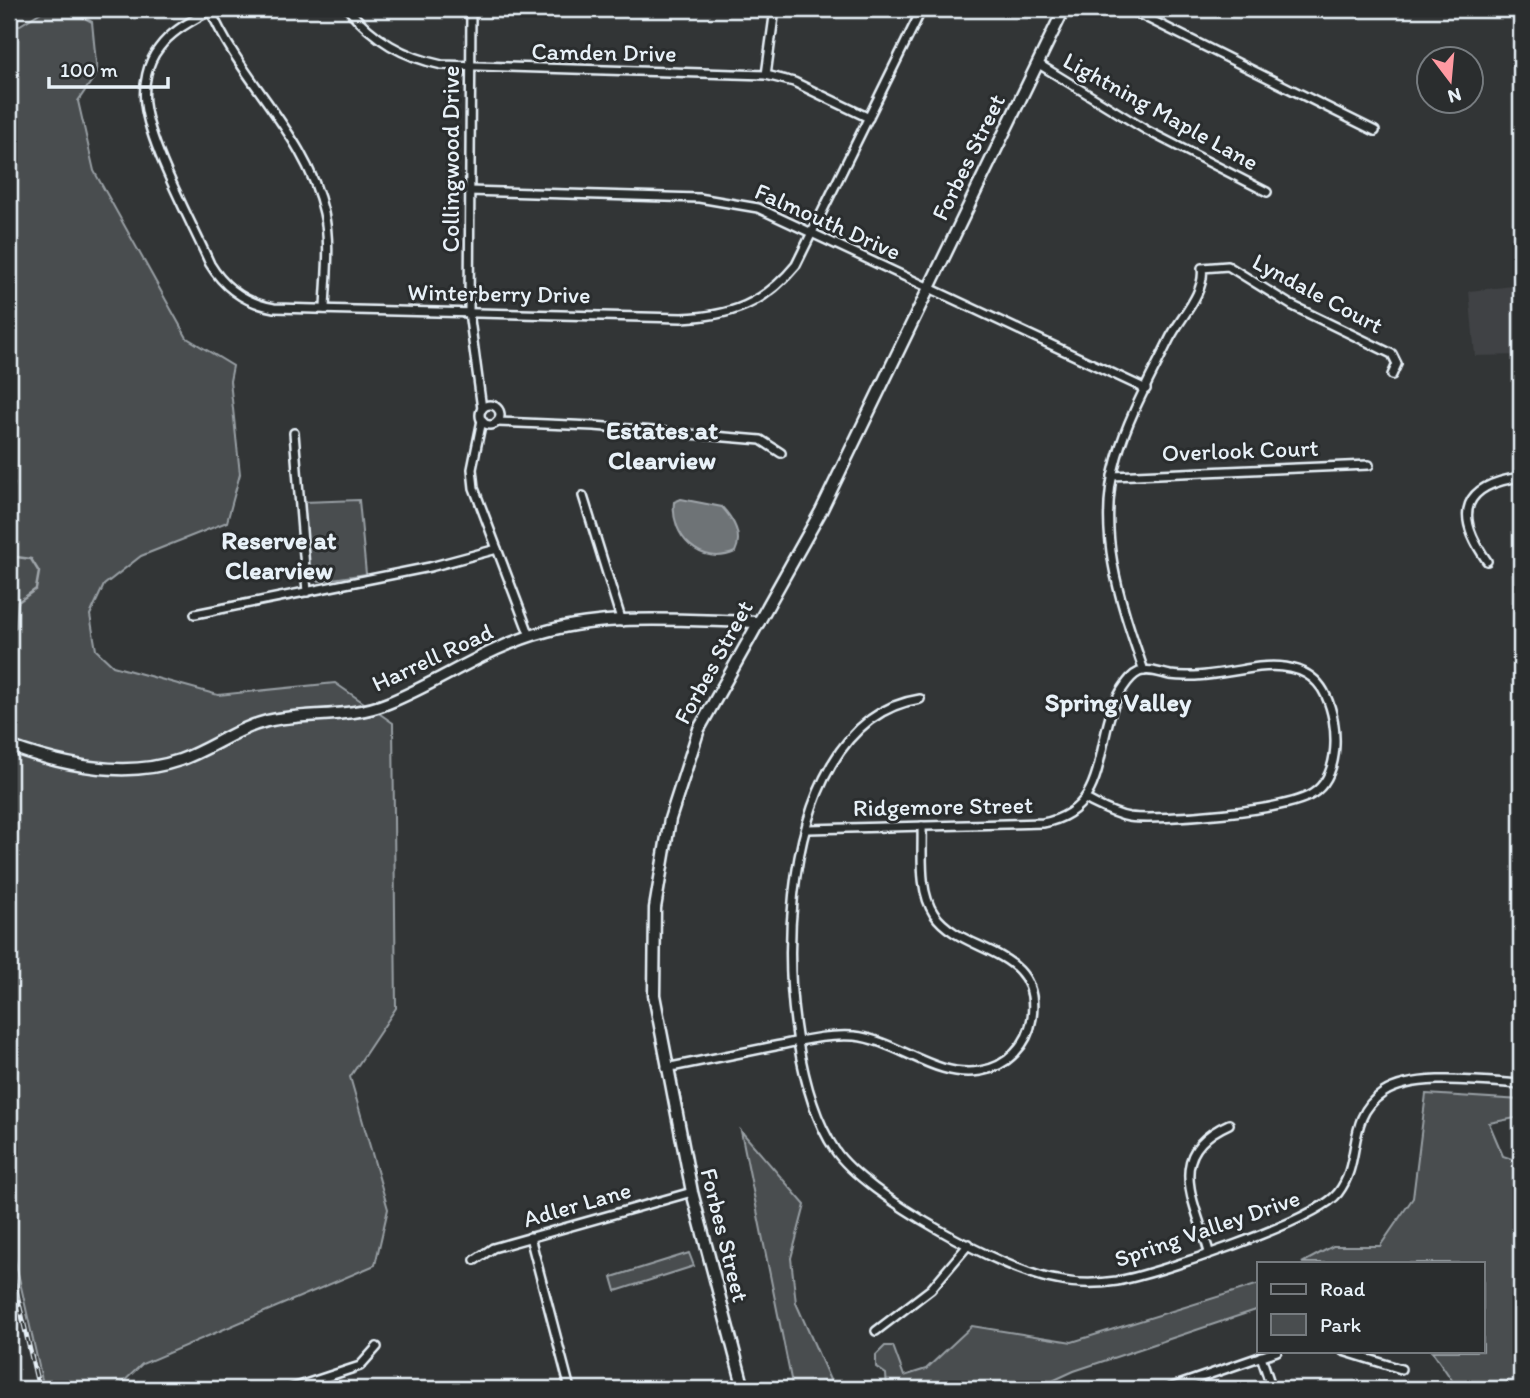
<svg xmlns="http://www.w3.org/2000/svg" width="1530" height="1398" font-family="Itim,sans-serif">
<rect width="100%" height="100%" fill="#323536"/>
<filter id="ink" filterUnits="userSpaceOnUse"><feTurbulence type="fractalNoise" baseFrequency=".0143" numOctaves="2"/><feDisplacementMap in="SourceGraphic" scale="14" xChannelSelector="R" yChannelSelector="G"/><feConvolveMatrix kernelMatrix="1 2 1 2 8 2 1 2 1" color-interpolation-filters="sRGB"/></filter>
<g filter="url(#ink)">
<path fill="#3f4244" d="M1521 285V355L1475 356 1469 291Z"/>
<g fill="#494d4f" stroke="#989fa4" stroke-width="2">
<path d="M46 9H68L92 22 97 73 78 101 94 171 187 338 233 366 230 381 240 474 227 522 141 556 104 585 90 615 96 650 113 666 218 695 335 683 393 723 396 1008 350 1077 388 1209 375 1265 142 1364 116 1389H44L9 1233V32Z"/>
<path d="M359 500 366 574 319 581 311 577 308 569 304 502Z"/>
<path d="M1426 1094 1521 1100V1117L1489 1123 1503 1156 1521 1162V1389H1454L1456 1386 1432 1351H1483V1263H1302L1333 1246H1380L1413 1198Z"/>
<path d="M741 1131 805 1205 791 1258 796 1303 834 1389H793Z"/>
<path d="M689 1253 694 1266 616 1291 612 1277Z"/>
<path d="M1259 1284V1309L1074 1371 1035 1389H887L886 1374 876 1367V1355L885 1346H893L904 1376 926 1369 972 1326 1072 1342Z"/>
</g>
<path fill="#6e7376" stroke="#9fa5aa" stroke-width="2" d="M681 499 722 507C733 519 743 536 735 552 701 567 670 536 674 502Z"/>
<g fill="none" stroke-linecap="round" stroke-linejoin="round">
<g stroke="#9fa5aa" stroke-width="2.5">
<path d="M9 482 14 484 9 500"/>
<path d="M9 556 31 559 39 572 36 589 18 602 16 627 9 631"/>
</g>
<defs>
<g id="minor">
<path d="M210 9C240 81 307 135 324 213 331 244 326 277 325 309"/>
<path d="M348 9C374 40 404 57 442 65L766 75 794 82 869 118"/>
<path d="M471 9 469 312 482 409"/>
<path d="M1129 9 1375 131"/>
<path d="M211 10C192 21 172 30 159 48 147 63 143 85 145 104 150 147 192 223 210 264 225 289 246 303 274 308L682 318C731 316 764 304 796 265L922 9"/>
<path d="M1037 63 1146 130 1267 192"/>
<path d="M766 75 775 9"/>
<path d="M469 191 699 198 758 208 1146 389"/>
<circle cx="490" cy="415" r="10"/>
<path d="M482 420 472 469 474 488 530 636"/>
<path d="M497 422 594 426 761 440 781 453"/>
<path d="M294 433 307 592"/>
<path d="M1112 476 1369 465"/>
<path d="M583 496 622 622"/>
<path d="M1487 561C1453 513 1463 485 1521 477"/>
<path d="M195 614 430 567 497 549"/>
<path d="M1144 671C1120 601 1095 531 1117 457 1128 417 1151 377 1169 340 1179 319 1206 293 1202 268L1228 266 1291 305 1392 354 1397 364 1392 375"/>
<path d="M920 699C764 722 767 1049 835 1150 865 1195 1004 1272 1057 1280 1076 1284 1097 1284 1117 1281 1157 1274 1316 1221 1338 1193 1363 1161 1345 1118 1383 1093 1415 1072 1484 1082 1521 1084"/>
<path d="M808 829 1043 823C1113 810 1092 738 1121 691 1126 684 1130 676 1139 672 1149 668 1160 673 1170 675 1198 679 1231 671 1259 667 1286 664 1314 669 1326 696 1339 724 1341 776 1312 794 1287 811 1161 821 1129 817 1113 814 1100 806 1085 799"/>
<path d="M666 1068C702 1061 739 1053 775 1046 801 1041 827 1034 854 1036 897 1040 936 1079 980 1071 1007 1067 1028 1045 1032 1018 1042 946 962 955 934 914 918 890 923 853 922 826"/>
<path d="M530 1237 570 1389"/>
<path d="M1209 1252C1194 1199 1164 1153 1229 1124"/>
<path d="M475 1260 493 1248 692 1192"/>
<path d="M876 1331 931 1289 969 1244"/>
<path d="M1343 1351 1401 1369"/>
<path d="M1261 1356 1272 1389"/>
<path d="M290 1389 360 1366 377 1347"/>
<path d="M1167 1389 1277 1351"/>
</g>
<g id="tertiary">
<path d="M9 746C61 765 126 779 180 760 211 749 235 729 267 721 307 712 350 719 388 703 442 681 489 646 547 631 614 613 690 621 759 622"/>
<path d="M744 1389 692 1192 654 995 655 908 670 819 699 729 821 511 1064 9"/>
</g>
</defs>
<use href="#minor" stroke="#e8f1f8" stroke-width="12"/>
<use href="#tertiary" stroke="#e8f1f8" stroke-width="15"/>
<use href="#minor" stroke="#2a2d2e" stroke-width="7"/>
<use href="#tertiary" stroke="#2a2d2e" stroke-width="10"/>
<defs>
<path id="rail" d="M9 1260 39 1389"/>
</defs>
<use href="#rail" stroke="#e8f1f8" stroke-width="5"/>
<use href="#rail" stroke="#2a2d2e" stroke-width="2.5" stroke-dasharray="8" stroke-linecap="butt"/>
</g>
</g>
<g text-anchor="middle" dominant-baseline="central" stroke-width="6" stroke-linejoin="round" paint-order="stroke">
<g font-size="24" fill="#e8f1f8" stroke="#2a2d2e">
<text transform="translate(604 52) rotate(1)">Camden Drive</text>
<text transform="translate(1161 111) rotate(29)">Lightning Maple Lane</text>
<text transform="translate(968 157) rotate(-64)">Forbes Street</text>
<text transform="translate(450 159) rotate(-90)">Collingwood Drive</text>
<text transform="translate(828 221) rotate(24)">Falmouth Drive</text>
<text transform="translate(499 293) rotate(1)">Winterberry Drive</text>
<text transform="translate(1318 293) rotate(28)">Lyndale Court</text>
<text transform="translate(1240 450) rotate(-2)">Overlook Court</text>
<text transform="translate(432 657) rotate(-25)">Harrell Road</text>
<text transform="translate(713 662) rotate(-61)">Forbes Street</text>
<text transform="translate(943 806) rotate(-1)">Ridgemore Street</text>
<text transform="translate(577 1204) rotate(-16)">Adler Lane</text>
<text transform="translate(1207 1228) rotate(-19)">Spring Valley Drive</text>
<text transform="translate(725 1235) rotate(76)">Forbes Street</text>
</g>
<g font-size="26" font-weight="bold" fill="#e8f1f8" stroke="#2a2d2e">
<text x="662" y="430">Estates at<tspan x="662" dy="30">Clearview</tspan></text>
<text x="279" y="540">Reserve at<tspan x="279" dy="30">Clearview</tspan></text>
<text x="1118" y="702">Spring Valley</text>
</g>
</g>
<rect width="1530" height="1398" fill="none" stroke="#2a2d2e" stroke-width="35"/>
<rect x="18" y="18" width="1495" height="1363" fill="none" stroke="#e8f1f8" stroke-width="2.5" filter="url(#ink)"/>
<rect x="1257" y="1262" width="228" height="91" fill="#2a2d2e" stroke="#767b7f" stroke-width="2"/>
<rect x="1271" y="1284" width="35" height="10" fill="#2a2d2e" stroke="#767b7f" stroke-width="2"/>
<text x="1320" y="1296" font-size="21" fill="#e8f1f8">Road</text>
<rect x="1271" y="1314" width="35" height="21" fill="#494d4f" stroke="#767b7f" stroke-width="2"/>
<text x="1320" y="1332" font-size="21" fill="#e8f1f8">Park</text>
<g transform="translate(1450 80) rotate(164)"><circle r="33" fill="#2a2d2e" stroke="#767b7f" stroke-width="2"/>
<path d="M0-5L12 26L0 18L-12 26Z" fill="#ff9aa2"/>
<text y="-10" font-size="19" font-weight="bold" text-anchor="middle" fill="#e8f1f8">N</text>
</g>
<path d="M49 77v10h119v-10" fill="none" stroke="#e8f1f8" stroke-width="3.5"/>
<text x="60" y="77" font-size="21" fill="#e8f1f8" stroke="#2a2d2e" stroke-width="5" paint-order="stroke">100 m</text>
</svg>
